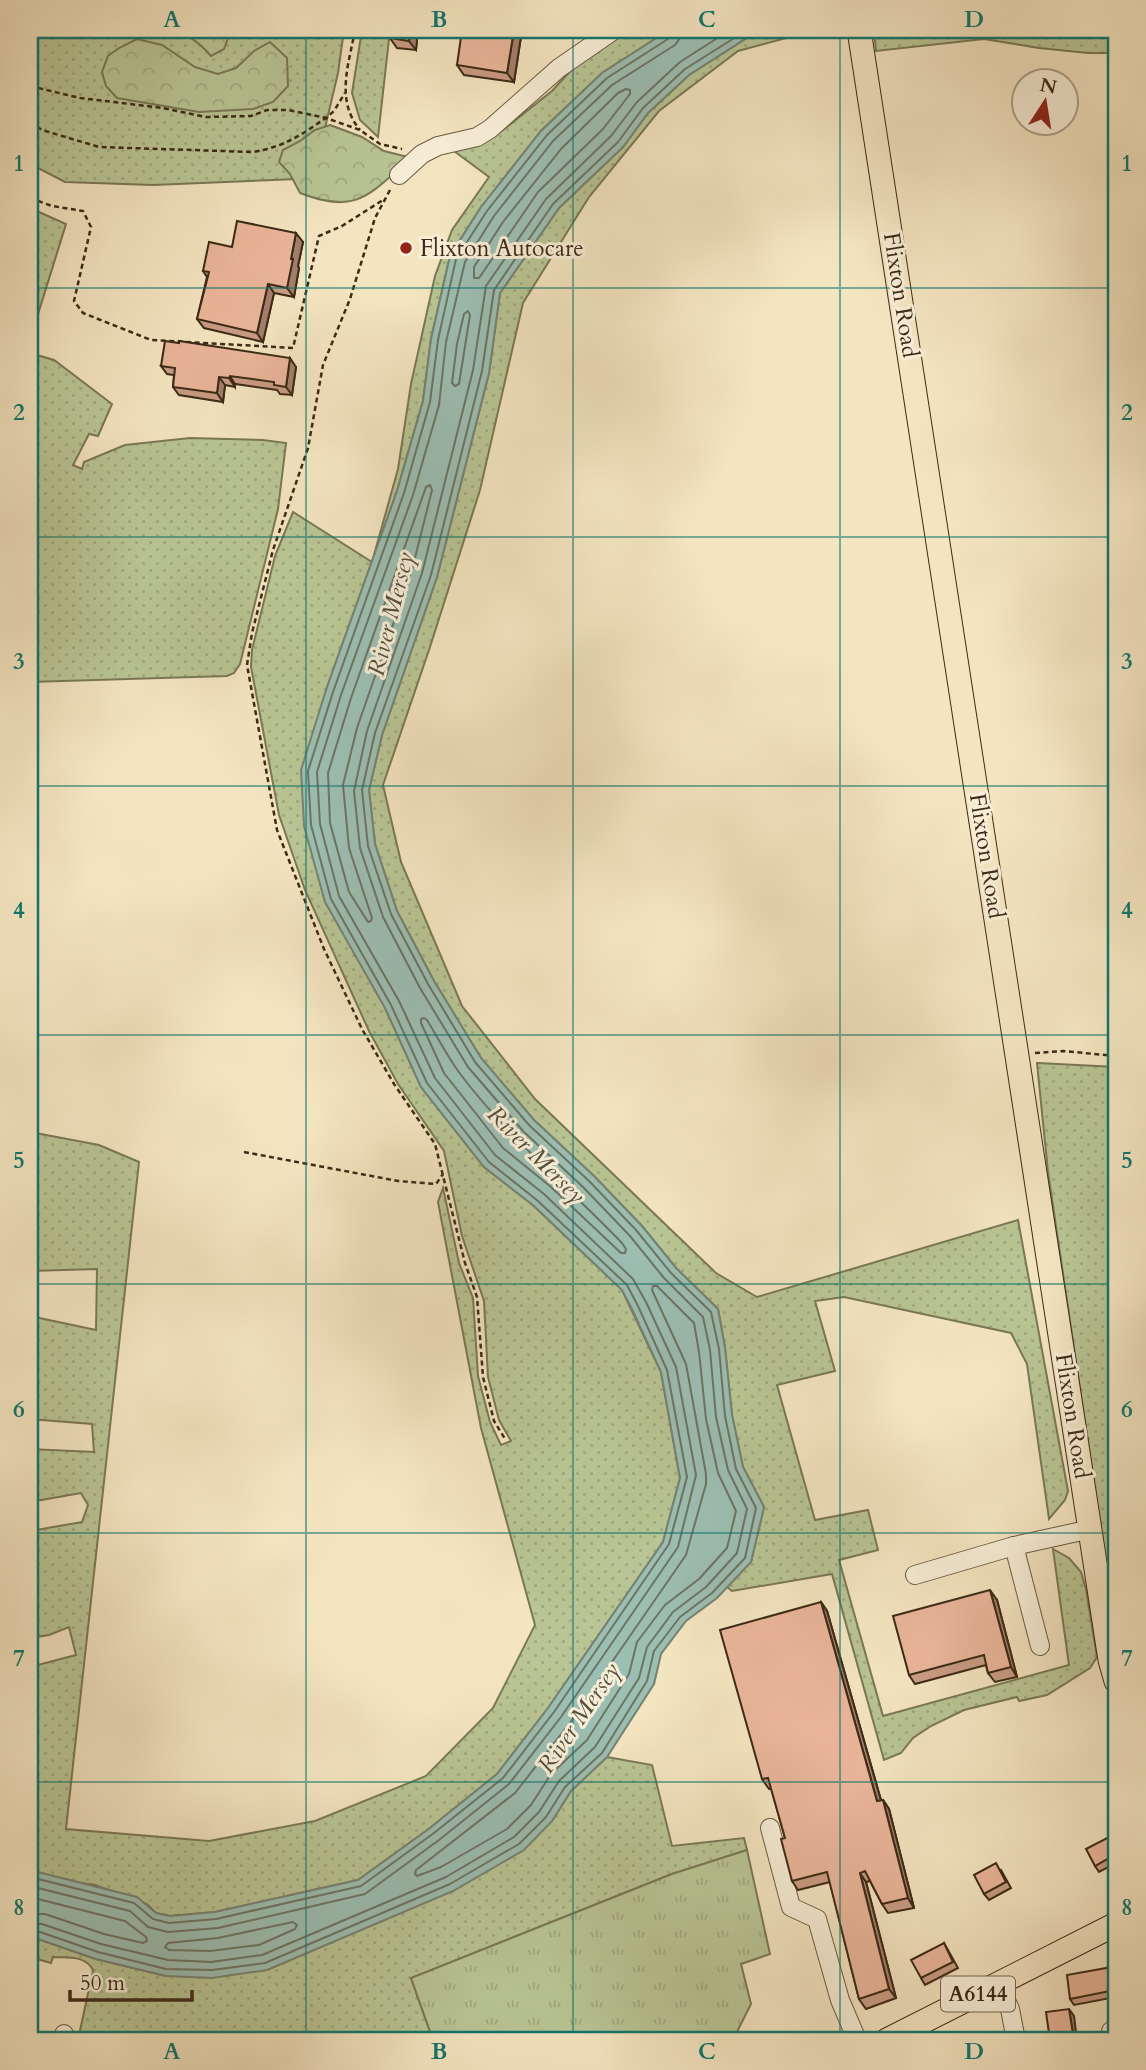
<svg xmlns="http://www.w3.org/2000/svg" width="1146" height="2070" font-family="Cardo,serif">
<defs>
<pattern id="grass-dots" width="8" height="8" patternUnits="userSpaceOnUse" patternTransform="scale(1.75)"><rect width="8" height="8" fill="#b9c594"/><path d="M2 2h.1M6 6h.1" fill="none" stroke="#a0a97f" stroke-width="1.8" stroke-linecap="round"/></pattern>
<pattern id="forest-crowns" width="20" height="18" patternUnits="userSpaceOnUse" patternTransform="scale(1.75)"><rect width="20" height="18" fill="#b9c594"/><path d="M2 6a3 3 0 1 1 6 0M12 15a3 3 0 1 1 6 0" fill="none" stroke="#a0a97f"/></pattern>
<pattern id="park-tufts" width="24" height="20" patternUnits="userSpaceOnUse" patternTransform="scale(1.75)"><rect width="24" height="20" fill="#b9c594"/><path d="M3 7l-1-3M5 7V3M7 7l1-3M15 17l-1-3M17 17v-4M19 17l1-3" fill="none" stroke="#a0a97f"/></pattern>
</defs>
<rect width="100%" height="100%" fill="#f4e5c1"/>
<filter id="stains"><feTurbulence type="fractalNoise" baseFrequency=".00286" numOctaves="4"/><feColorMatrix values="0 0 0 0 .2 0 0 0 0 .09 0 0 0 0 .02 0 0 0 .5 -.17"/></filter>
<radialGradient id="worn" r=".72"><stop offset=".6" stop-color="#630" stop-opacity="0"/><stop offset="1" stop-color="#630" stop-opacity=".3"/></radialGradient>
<g fill="url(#grass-dots)" stroke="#7a7855" stroke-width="2">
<path d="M30 30H344L338 73 320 149 297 179 153 185 65 182 30 164Z"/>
<path d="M362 30H390L378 137 360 120 352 93Z"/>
<path d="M628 30H669L602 73 541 131 481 207 450 256 431 339 423 401 397 491 326 690 385 1008 421 1087 484 1167 534 1206 622 1290 661 1372 680 1478 663 1542 548 1708 497 1774 430 1828 358 1880 215 1912 170 1916 156 1913 147 1904 95 1885 72 1882 30 1870V1667L76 1655 69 1627 49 1635 30 1638V1531L82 1522 88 1505 81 1493 30 1502V1449L94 1452 92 1424 30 1419V1316L96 1330 97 1269 30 1271V1132L99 1145 139 1162 66 1829 209 1841 315 1821 426 1776 493 1708 535 1625 481 1428 438 1202 443 1188 459 1263 473 1298 478 1376 490 1422 501 1445 511 1441 499 1420 488 1377 484 1301 462 1236 444 1151 398 1084 369 1031 305 890 279 815 251 667 252 650 275 556 293 512 372 562 398 469 411 384 435 276 452 230 489 177 454 151 477 146 499 133 552 91 576 65Z"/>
<path d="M764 30H816L738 51 659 111 589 197 523 303 480 490 430 647 383 785 401 862 462 1006 535 1099 716 1273 757 1297 1018 1220 1068 1491 1065 1500 1049 1519 1027 1364 1011 1333 844 1297 815 1301 835 1371 777 1385 815 1520 868 1510 878 1550 839 1560 883 1716 1069 1665 1053 1549 1069 1558 1081 1572 1086 1589 1097 1657 1090 1668 1047 1695 1019 1701 1017 1697 964 1710 931 1726 913 1738 901 1753 884 1760 832 1574 732 1591 727 1587 751 1562 764 1507 743 1467 732 1415 725 1348 718 1309 676 1268 642 1226 594 1176 534 1120 481 1058 434 981 397 911 375 844 369 790 382 735 437 577 489 373 500 293 559 208 623 147 648 113 689 75 750 36Z"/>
<path d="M874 30H1088L1116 35V53H1088L1039 48 984 39 876 51Z"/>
<path d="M30 208 66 224 30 340Z"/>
<path d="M30 353 54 360 112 404 98 436 89 434 73 465 82 469 84 462 125 445 190 438 263 440 286 443 278 509 240 664 234 673 227 676 30 682Z"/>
<path d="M1037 1063 1116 1067V1624L1115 1625 1048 1172Z"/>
<path d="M607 1757 652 1765 672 1846 744 1838 747 1850 672 1874 411 1978 433 2040H78L93 1970C85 1955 68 1958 53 1957L51 1963 30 1957V1941L38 1939 96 1959 166 1976 267 1970 359 1930 552 1821 571 1791Z"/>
</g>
<g fill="url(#forest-crowns)" stroke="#7a7855" stroke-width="2">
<path d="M168 30H231L224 49 211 56C200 43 186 32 168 30Z"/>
<path d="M137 39 162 45 195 67 218 74 236 68 254 51 270 42 287 58 288 86 273 102 253 109 199 112 117 98 106 86 102 72 108 56 119 48Z"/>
<path d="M330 125 362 137 384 151 408 157 407 162C367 197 355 214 300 193L290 174 279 162 283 150 300 141 315 130Z"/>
</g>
<path fill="url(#park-tufts)" stroke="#7a7855" stroke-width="2" d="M747 1850 770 1954 741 1964 751 2004 733 2040H433L411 1978 672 1874Z"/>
<path fill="#9cbfb3" stroke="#768374" stroke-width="2" d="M669 30H764L750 36 689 75 648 113 623 147 559 208 500 293 489 373 437 577 382 735 369 790 375 844 397 911 434 981 481 1058 534 1120 594 1176 642 1226 676 1268 718 1309 725 1348 732 1415 743 1467 764 1507 751 1562 717 1598 686 1621 661 1654 654 1684 607 1757 571 1791 552 1821 524 1850 453 1891 267 1970 212 1978 166 1976 96 1959 38 1939 30 1941V1870L137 1897 156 1913 170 1916 215 1912 358 1880 430 1828 497 1774 548 1708 663 1542 680 1478 661 1372 632 1309 622 1290 534 1206 484 1167 421 1087 385 1008 325 902 304 826 301 770 326 690 397 491 423 401 431 339 450 256 481 207 541 131 602 73Z"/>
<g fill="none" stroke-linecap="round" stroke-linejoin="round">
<g stroke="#6c7464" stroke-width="2">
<path d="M626 89 630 90V94L603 129 538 192 479 278H474V267L503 222 561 149 618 93Z"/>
<path d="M468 311 470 315 459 384 455 386 452 383 457 344 464 314Z"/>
<path d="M430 485 432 490 412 570 357 728 343 785 349 848 372 918 371 921 368 922 349 892 330 823 328 773 351 698 426 487Z"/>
<path d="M424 1018 427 1020C438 1038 448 1058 461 1075 508 1137 568 1187 622 1243L626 1249 625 1253H621L551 1187 503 1148 444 1073 421 1023V1019Z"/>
<path d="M653 1286H657L694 1323 699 1352 706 1419 718 1473 736 1511 727 1548 699 1579 665 1605 637 1642 629 1674 587 1740 551 1774 531 1805 507 1829 441 1867 417 1876 415 1874 416 1870 515 1793 569 1724 686 1555 706 1484V1474L686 1364 652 1290Z"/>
<path d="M30 1877 134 1903 153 1919 169 1923 216 1919 361 1886 434 1833 503 1778 554 1712 669 1544 687 1477 667 1370 638 1306 627 1285 538 1201 489 1162 427 1083 391 1005 331 899 311 825 308 771 333 692 404 493 430 402 438 340 456 259 487 211 547 135 607 78 668 39 672 30"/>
<path d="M30 1886 130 1911 148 1927 168 1932 218 1928 365 1894 439 1840 509 1784 561 1717 678 1547 696 1475 676 1367 646 1302 633 1279 544 1194 495 1155 435 1078 399 1001 339 896 320 824 317 772 341 695 413 495 439 405 446 342 465 262 494 216 553 141 612 85 675 45 680 38 681 30"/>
<path d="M30 1897 125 1921 146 1937 147 1941 143 1943 104 1934 45 1914H30"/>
<path d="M293 1922 297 1925 295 1929 259 1945 210 1951 169 1950 165 1947 168 1943 218 1938Z"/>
<path d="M30 1924H42L101 1944 168 1960 211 1962 262 1955 446 1877 514 1837 539 1812 559 1781 595 1747 639 1678 647 1647 673 1612 706 1587 737 1553 747 1509 728 1470 716 1417 710 1350 703 1317 664 1278 630 1236 583 1187 523 1131 468 1067 420 988 383 917 360 848 354 791 367 731 422 573 473 370 486 286 546 199 611 136 637 102 680 62 730 30"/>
<path d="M30 1933 40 1932 98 1952 166 1969 212 1970 265 1963 450 1884 519 1844 546 1817 565 1787 602 1753 647 1681 654 1651 680 1617 712 1593 745 1558 756 1508 736 1469 725 1416 719 1349 711 1312 671 1273 636 1230 589 1181 529 1125 475 1062 428 984 391 914 368 846 362 790 375 733 431 575 482 371 494 290 553 204 618 142 643 108 685 69 747 30"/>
</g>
<defs>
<g id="minor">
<path d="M399 175 422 154 438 146 477 137 490 129 559 68 614 30"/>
<path d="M1014 1546 1040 1646"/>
<path d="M915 1575 1014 1546 1091 1529"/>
<path d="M770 1828 791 1907 817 1919 840 2000 857 2040"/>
<path d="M998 1984 1010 2009 1016 2040"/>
<path d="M1111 2031 1112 2040"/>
<path d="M64 2040V2034"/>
</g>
<g id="major">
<path d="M859 30 1110 1660 1116 1681"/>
<path d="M887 2040 1116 1924"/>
</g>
</defs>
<use href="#minor" stroke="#6a5941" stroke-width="20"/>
<use href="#major" stroke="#3c2a16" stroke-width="25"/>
<g stroke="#3c2a16" stroke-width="2.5" stroke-dasharray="5 3.5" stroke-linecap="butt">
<path d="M355 30C349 64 335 100 360 130"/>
<path d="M30 86 80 98 163 108 206 117 251 116 267 110H288L326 118 334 111 345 93"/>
<path d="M30 122 42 130 99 147 253 152C286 146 299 136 326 118L360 130 380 144 402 149"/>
<path d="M390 190 375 218 350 299 323 365 308 448 273 550 252 633 247 665 277 830 324 949 362 1029 394 1084 435 1144 465 1263 477 1297 483 1377 494 1421 505 1439"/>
<path d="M30 198 52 206 83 211 91 227 74 301 83 313 151 340 293 348 319 236 342 226 383 200"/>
<path d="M1035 1053 1063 1051 1116 1056"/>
<path d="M244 1152 398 1181 436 1184 443 1174"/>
</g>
<use href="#minor" stroke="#f8eed7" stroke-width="18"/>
<use href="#major" stroke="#f4e5c1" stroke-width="23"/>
</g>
<g fill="#c99c84" stroke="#3c2a16" stroke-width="2">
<path d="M418 30 416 50 397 48 390 38Z"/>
<path d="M522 30 514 82 464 75 457 65Z"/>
<path d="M303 242 298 266 299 268 294 297 274 293 263 342 204 328 197 319 207 277 203 271 232 247Z"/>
<path d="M161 366 296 367 292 395 280 394 277 390 235 384V387L225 385 223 402 179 395 173 387 174 375 167 374Z"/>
<path d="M997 1600 1017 1677 995 1682 988 1673 986 1665 915 1684 909 1675Z"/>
<path d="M821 1602 827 1611 881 1800H883L889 1809 914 1908 888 1913 882 1904 870 1881 866 1882 896 1998 866 2009 859 1999 830 1882 798 1890 792 1881 785 1838 771 1788 769 1789 762 1779Z"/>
<path d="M1109 1837 1116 1849V1863L1099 1872 1095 1866Z"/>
<path d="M1001 1870 1011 1888 989 1900 984 1894Z"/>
<path d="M944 1943 958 1968 925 1985 921 1978Z"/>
<path d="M1112 1967 1116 1974V1997L1074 2005 1070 1999Z"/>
</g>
<g fill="#a47f6c" stroke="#3c2a16" stroke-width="2">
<path d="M411 30H418L416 50 409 41Z"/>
<path d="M514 30H522L514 82 507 73Z"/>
<path d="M296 233 303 242 298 266 299 268 294 297 287 288 291 259Z"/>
<path d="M268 284 274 293 263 342 257 333Z"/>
<path d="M290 358 296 367 292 395 286 387Z"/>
<path d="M230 376 235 384V387L229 378Z"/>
<path d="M219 377 225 385 223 402 217 393Z"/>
<path d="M990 1590 997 1600 1017 1677 1011 1667Z"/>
<path d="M821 1602 827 1611 884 1811 877 1801Z"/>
<path d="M883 1800 889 1809 914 1908 908 1898Z"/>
<path d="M860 1873 866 1882 896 1998 889 1989Z"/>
<path d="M1112 1967 1116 1974V1992L1115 1990Z"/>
<path d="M1069 2009 1074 2016 1077 2040H1074Z"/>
</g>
<g fill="#eab59a" stroke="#3c2a16" stroke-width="2">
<path d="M391 30H411L409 41 390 38Z"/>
<path d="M462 30H514L507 73 457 65Z"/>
<path d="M237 221 296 233 291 259H293L287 288 268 284 257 333 197 319 209 272 203 271 209 242 232 247Z"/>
<path d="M165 341 179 343V341L290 358 286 387 274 385V382L230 376 229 378 219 377 217 393 173 387 175 368 161 366Z"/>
<path d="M990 1590 1011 1667 988 1673 984 1655 909 1675 893 1616Z"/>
<path d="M821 1602 877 1801 883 1800 908 1898 882 1904 865 1871 860 1873 889 1989 859 1999 827 1872 792 1881 781 1839 785 1838 768 1778 762 1779 720 1630Z"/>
<path d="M1109 1837 1116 1851V1854L1095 1866 1086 1849Z"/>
<path d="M996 1863 1006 1882 984 1894 974 1875Z"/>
<path d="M944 1943 953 1962 921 1978 911 1960Z"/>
<path d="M1116 1943V1956L1111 1946Z"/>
<path d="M1112 1967 1115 1990 1070 1999 1067 1975Z"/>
<path d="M1069 2009 1074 2040H1050L1046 2012Z"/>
</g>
<path fill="none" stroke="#0f766e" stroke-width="2" stroke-opacity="0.55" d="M306 30V2040M573 30V2040M840 30V2040M30 288H1116M30 537H1116M30 786H1116M30 1035H1116M30 1284H1116M30 1533H1116M30 1782H1116"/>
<circle fill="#8f2418" stroke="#f8eed7" stroke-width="2.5" cx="406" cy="248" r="7"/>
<g text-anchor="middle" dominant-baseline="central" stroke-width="6" stroke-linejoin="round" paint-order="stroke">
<rect fill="#f8eed7" stroke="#746550" stroke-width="2" x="941" y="1976.5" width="74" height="35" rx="5"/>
<g font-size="21" font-weight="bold" fill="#3c2a16">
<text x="978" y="1994">A6144</text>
</g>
<g font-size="23" fill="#3c2a16" stroke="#f8eed7" text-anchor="start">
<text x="420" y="248">Flixton Autocare</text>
</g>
<g font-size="23" fill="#3c2a16" stroke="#f8eed7">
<text transform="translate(901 295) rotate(81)">Flixton Road</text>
<text transform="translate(987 856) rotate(81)">Flixton Road</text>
<text transform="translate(1073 1416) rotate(81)">Flixton Road</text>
</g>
<g font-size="24" font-style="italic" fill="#544f3d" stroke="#f8eed7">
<text transform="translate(391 614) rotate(-76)">River Mersey</text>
<text transform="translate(536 1155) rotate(45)">River Mersey</text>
<text transform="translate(579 1718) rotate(-56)">River Mersey</text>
</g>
</g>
<rect width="1146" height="2070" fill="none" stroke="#f4e5c1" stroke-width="77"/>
<g transform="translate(1045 102) rotate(12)"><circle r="33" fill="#f8eed7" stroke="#ada08a" stroke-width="2"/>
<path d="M0-5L12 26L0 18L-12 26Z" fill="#8f2418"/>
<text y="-10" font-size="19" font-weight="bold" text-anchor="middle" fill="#3c2a16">N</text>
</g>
<path d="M70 1990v10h122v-10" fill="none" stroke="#3c2a16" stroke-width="3.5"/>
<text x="80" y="1990" font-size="21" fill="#3c2a16" stroke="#f8eed7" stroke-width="5" paint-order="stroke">50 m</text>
<rect x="38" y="38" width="1070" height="1994" fill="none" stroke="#0f766e" stroke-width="2.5"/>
<g font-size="23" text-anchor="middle" font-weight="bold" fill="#0f766e">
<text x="172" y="27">A</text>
<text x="439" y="27">B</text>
<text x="707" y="27">C</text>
<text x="974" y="27">D</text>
<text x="19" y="171">1</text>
<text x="1127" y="171">1</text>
<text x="19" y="420">2</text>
<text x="1127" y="420">2</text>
<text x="19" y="669">3</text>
<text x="1127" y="669">3</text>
<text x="19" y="918">4</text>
<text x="1127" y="918">4</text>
<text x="19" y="1168">5</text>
<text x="1127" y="1168">5</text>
<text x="19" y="1417">6</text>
<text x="1127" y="1417">6</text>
<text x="19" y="1666">7</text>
<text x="1127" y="1666">7</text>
<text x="19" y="1915">8</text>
<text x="1127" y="1915">8</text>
<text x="172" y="2059">A</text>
<text x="439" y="2059">B</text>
<text x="707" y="2059">C</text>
<text x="974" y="2059">D</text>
</g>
<rect width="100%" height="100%" filter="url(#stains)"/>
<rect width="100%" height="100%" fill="url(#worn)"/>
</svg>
